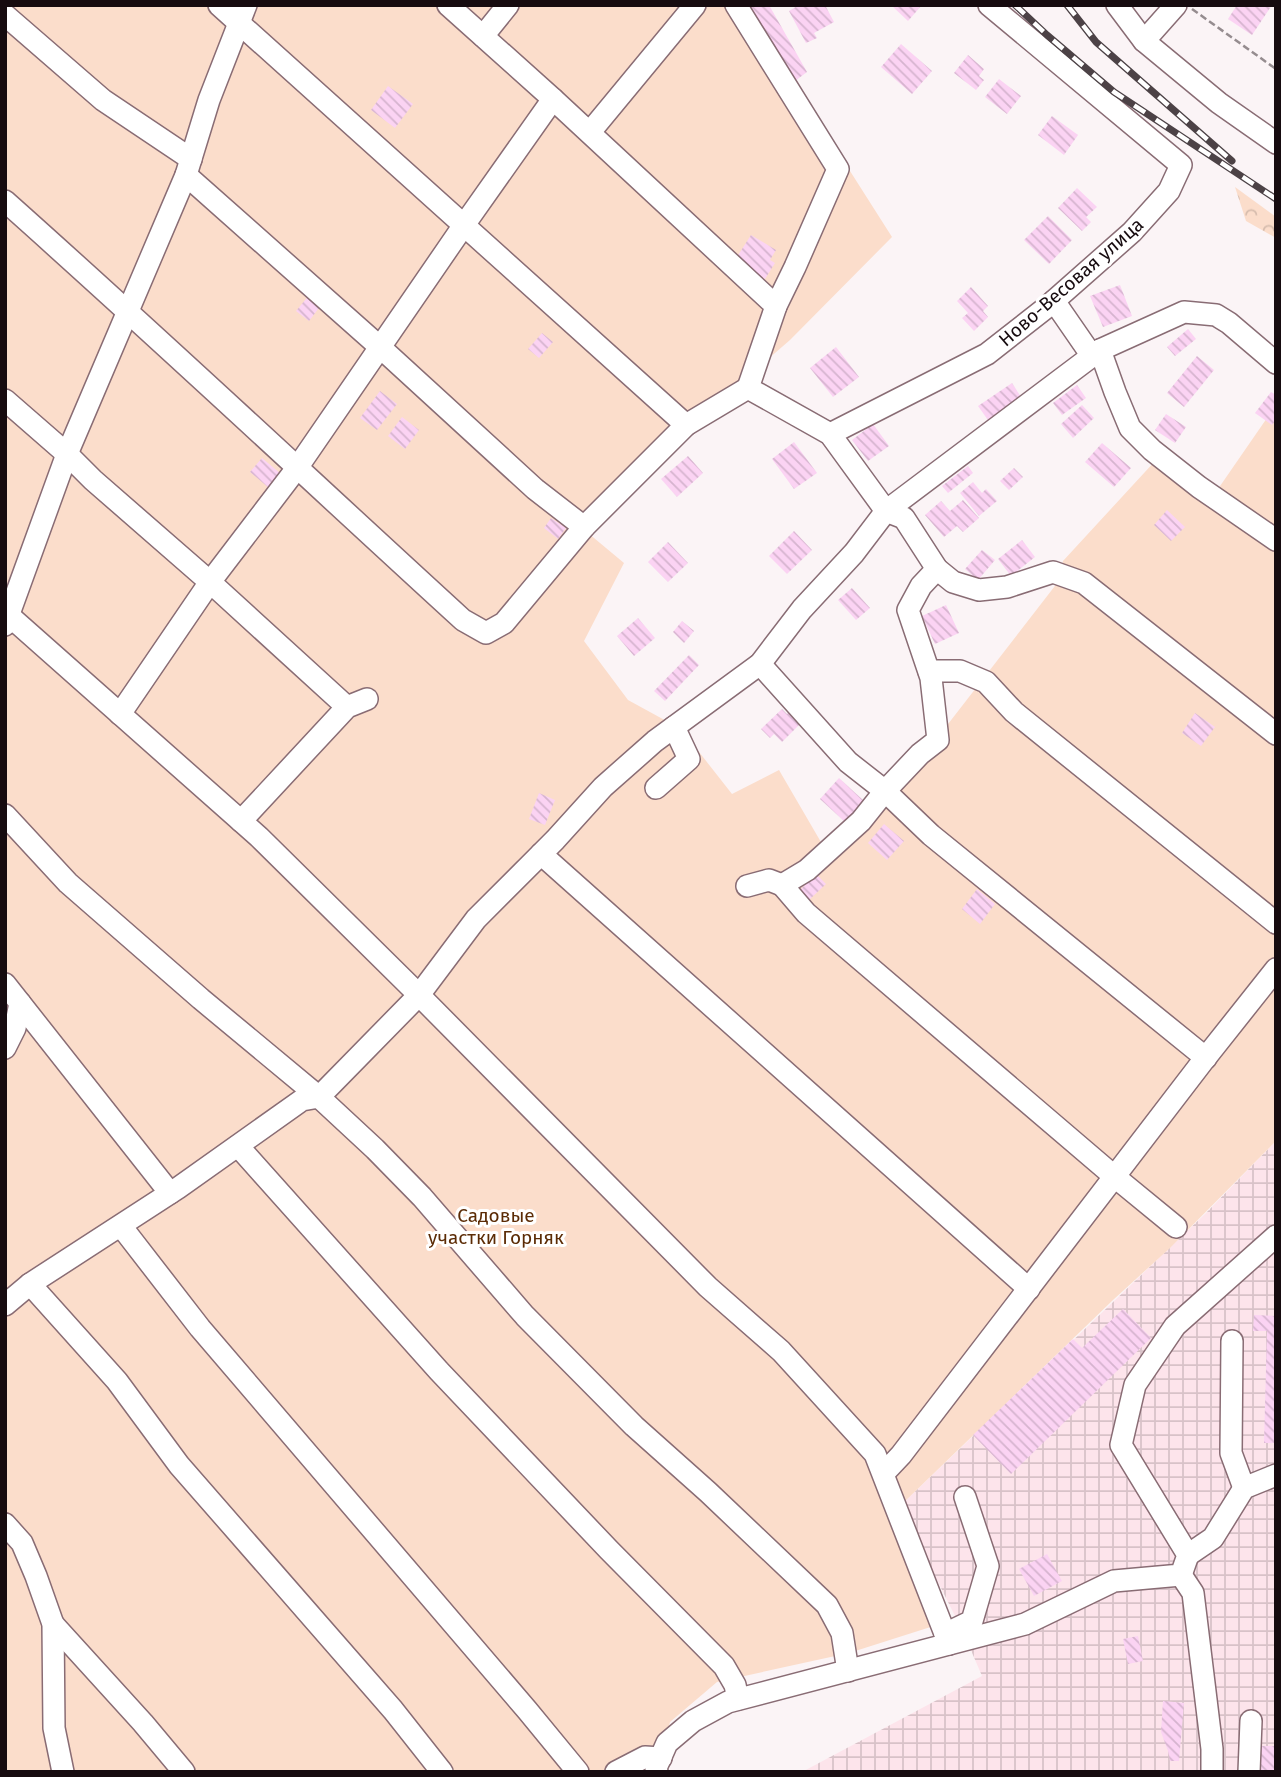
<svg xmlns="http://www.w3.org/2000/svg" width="1281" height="1777" font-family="'Fira Sans',sans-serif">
<defs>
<pattern id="industrial-grid" width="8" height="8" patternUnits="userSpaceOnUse" patternTransform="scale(1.75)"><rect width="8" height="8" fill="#fde4eb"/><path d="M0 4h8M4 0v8" fill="none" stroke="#d8c2c8"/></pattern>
<pattern id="forest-crowns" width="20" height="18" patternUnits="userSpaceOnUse" patternTransform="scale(1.75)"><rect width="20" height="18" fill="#fbddcb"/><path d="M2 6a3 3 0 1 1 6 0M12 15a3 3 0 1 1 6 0" fill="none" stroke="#d6bcad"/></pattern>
<pattern id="building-back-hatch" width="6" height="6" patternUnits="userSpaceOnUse" patternTransform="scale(1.75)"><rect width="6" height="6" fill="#fbd3f3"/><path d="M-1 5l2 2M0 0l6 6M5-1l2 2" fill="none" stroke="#d6b4cf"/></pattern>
</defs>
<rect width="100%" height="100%" fill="#fbf4f6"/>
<path fill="url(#industrial-grid)" d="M1276 1141V1772H802L982 1676 964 1634 900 1506 1206 1213Z"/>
<path fill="#fbddcb" d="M5 5H726L766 68 850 171 892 237 790 340 688 428 588 533 624 563 584 641 628 700 681 729 732 794 779 770 825 849 907 777 1058 582 1063 561 1156 460 1218 489 1276 405V1141L1170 1248 1113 1300 900 1506 940 1624 849 1653 717 1682 670 1722 661 1758 653 1772H5Z"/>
<path fill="url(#forest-crowns)" d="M1235 187 1276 217V238L1246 221Z"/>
<g fill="url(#building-back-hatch)">
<path d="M748 5H769L807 72 795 81Z"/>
<path d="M799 5H825L834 22 814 33 817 38 806 43 789 11Z"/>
<path d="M891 5H922L908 21Z"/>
<path d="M1237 5H1272L1252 35 1228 19Z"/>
<path d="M901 44 932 71 912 94 881 67Z"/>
<path d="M968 55 984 69 979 76 984 80 976 90 954 73Z"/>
<path d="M999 79 1021 96 1007 114 985 97Z"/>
<path d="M388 86 413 104 395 128 371 110Z"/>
<path d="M1052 116 1078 135 1064 155 1038 135Z"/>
<path d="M1077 188 1097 207 1086 217 1091 222 1082 231 1058 208Z"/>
<path d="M1048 216 1072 240 1049 264 1024 240Z"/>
<path d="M751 235 776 250 770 260 775 263 765 279 735 260Z"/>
<path d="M1120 285 1132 316 1103 327 1090 296Z"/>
<path d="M971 287 988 306 983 311 988 317 974 331 962 318 968 313 957 301Z"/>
<path d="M310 294 322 304 309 321 296 311Z"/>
<path d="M1188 329 1196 339 1175 356 1167 347Z"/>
<path d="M542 333 553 342 539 358 528 349Z"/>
<path d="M836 347 859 377 833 397 810 368Z"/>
<path d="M1197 356 1214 370 1184 407 1167 393Z"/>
<path d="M1012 383 1021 397 988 420 978 406Z"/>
<path d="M1077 385 1086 398 1062 415 1053 403Z"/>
<path d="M380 391 397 404 377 430 360 418Z"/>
<path d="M1271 392 1276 395V420L1272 425 1255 413Z"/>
<path d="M1082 405 1094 418 1073 438 1061 424Z"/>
<path d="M1166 414 1186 427 1175 443 1155 430Z"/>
<path d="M402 417 419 430 405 449 388 436Z"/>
<path d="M873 424 889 446 868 461 852 440Z"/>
<path d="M794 442 817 473 794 489 772 459Z"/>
<path d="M1102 443 1131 468 1114 487 1085 462Z"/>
<path d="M688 456 703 473 677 497 661 479Z"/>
<path d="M262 458 281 474 269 488 250 472Z"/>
<path d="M968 466 973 473 948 493 942 486Z"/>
<path d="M1014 468 1023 477 1009 490 1000 481Z"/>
<path d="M973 482 982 493 986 489 997 501 979 516 960 493Z"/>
<path d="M963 500 979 518 963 532 957 526 944 537 925 515 941 501 950 511Z"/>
<path d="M1167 510 1185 527 1171 541 1154 525Z"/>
<path d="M551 518 566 528 558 539 544 528Z"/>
<path d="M794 531 812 550 787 574 769 556Z"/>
<path d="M1022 540 1035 557 1011 576 998 559Z"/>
<path d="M668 542 688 563 668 582 648 562Z"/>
<path d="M982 550 995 560 978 580 965 569Z"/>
<path d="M852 588 870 608 856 620 838 600Z"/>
<path d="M946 605 959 633 935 644 922 616Z"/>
<path d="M638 618 655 638 634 656 617 636Z"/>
<path d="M682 621 694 631 684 643 673 632Z"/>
<path d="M689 655 699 665 665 701 654 691Z"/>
<path d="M782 709 787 714 790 711 801 723 782 742 774 734 770 738 761 729Z"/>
<path d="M1195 713 1215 727 1201 746 1182 733Z"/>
<path d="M839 778 864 801 845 822 820 799Z"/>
<path d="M539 793 555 800 545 825 529 819Z"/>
<path d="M884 824 904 841 887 860 868 843Z"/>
<path d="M816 874 826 884 809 900 800 890Z"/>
<path d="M977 889 995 904 980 924 962 909Z"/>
<path d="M1123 1309 1151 1338 1011 1474 973 1435 1073 1339 1082 1348Z"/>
<path d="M1254 1315 1276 1316V1443H1264L1267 1331H1253Z"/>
<path d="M1047 1554 1062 1581 1034 1596 1019 1569Z"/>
<path d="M1138 1636 1143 1661 1128 1664 1123 1639Z"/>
<path d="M1163 1701 1184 1703 1179 1761H1170L1168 1751 1161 1732Z"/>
<rect x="1261" y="1746" width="15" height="26"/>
</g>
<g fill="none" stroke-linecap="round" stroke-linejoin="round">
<defs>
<g id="minor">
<path d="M219 5 686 425"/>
<path d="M448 5 553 99 776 306"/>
<path d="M736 5 838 169 795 267 776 306 748 388 830 434 886 511 904 518 937 569 953 582 979 590 1007 587 1053 572 1084 583 1276 734"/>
<path d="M1117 5 1144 41 1219 103 1276 143"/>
<path d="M5 15 103 100 191 159"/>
<path d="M483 36 508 5"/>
<path d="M1144 41 1176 5"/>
<path d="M590 132 695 5"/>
<path d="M186 175 381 348 535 489 584 527"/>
<path d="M5 201C160 339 311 481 463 620L486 633 504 623 584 527 686 425 748 388"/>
<path d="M1054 301 1092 356"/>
<path d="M1100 350 1115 392 1130 428 1152 450 1199 487 1276 540"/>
<path d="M5 400 67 454 93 480 210 582 347 707"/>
<path d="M830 434 987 354 1047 307 1132 232 1169 191 1181 165 989 5"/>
<path d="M937 569 921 586 908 610 931 678 938 740 920 754 885 791 861 821 807 870 782 885 806 913 1115 1177 1176 1227"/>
<path d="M5 612 259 837 419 995 708 1287 781 1351 875 1454 949 1644"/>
<path d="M5 625 67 454 186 175 209 100 246 5"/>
<path d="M760 664 848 762 885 791 931 835 1206 1058"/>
<path d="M929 671H960L986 682 1014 712 1276 923"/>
<path d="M120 714 210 582 297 468 464 225 553 99"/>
<path d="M656 788 689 759 674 727"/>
<path d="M5 815 68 883 201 999 319 1097 375 1149 422 1197 525 1316 634 1426 708 1492 827 1605 842 1633 848 1671"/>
<path d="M241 821 347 707 367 699"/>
<path d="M541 854 1029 1289"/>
<path d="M747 886 769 880 782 885"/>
<path d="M5 984 20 1003 15 1028 5 1048"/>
<path d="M20 1003 170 1193"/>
<path d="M238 1146 439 1371 609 1550 724 1666 735 1685 738 1699"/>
<path d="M121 1226 200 1328 527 1710 578 1772"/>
<path d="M30 1284 117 1381 179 1465 393 1710 442 1772"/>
<path d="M5 1305 30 1284 178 1188 302 1100 319 1097 419 995 476 919 555 840 603 787 655 741 760 664 802 609 854 553 886 511 1100 350 1184 312 1216 315 1229 323 1276 363"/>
<path d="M1232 1341 1231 1453 1244 1488"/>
<path d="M884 1473 901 1455 1203 1061 1276 969"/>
<path d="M5 1524 22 1543 36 1576 53 1624 54 1728 63 1772"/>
<path d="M1188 1555 1213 1538 1244 1488 1276 1475"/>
<path d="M1181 1575 1193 1593 1212 1749V1772"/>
<path d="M53 1624 143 1723 184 1772"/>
<path d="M945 1634 972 1621 988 1566 965 1497"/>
<path d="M616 1772 645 1757 661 1758"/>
<path d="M657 1772 656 1768 667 1743 693 1721 728 1702 1025 1624 1114 1581 1181 1575 1188 1555 1121 1445 1135 1385 1175 1326 1276 1236"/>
<path d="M1249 1772 1251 1721"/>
</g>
</defs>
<use href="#minor" stroke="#896c74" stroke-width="24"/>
<path stroke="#958c8f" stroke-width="2.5" stroke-dasharray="7 3.5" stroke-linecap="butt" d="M1192 9 1276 69"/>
<use href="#minor" stroke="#fff" stroke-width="21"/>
<defs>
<g id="rail">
<path d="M1015 5 1047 35 1114 92 1276 199"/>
<path d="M1067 5 1096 42 1232 161"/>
</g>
</defs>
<use href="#rail" stroke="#4c4246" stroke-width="7"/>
<use href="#rail" stroke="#fff" stroke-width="4.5" stroke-dasharray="13" stroke-linecap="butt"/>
</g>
<g text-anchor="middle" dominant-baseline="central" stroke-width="6" stroke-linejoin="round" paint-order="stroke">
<g font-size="19" fill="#160b0f" stroke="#fff">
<text transform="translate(1071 282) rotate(-41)">Ново-Весовая улица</text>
</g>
<g font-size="19" fill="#5b2b05" stroke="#fff">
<text x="496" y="1215">Садовые<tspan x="496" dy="22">участки Горняк</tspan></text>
</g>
</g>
<rect width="1281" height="1777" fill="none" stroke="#160b0f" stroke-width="14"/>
</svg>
